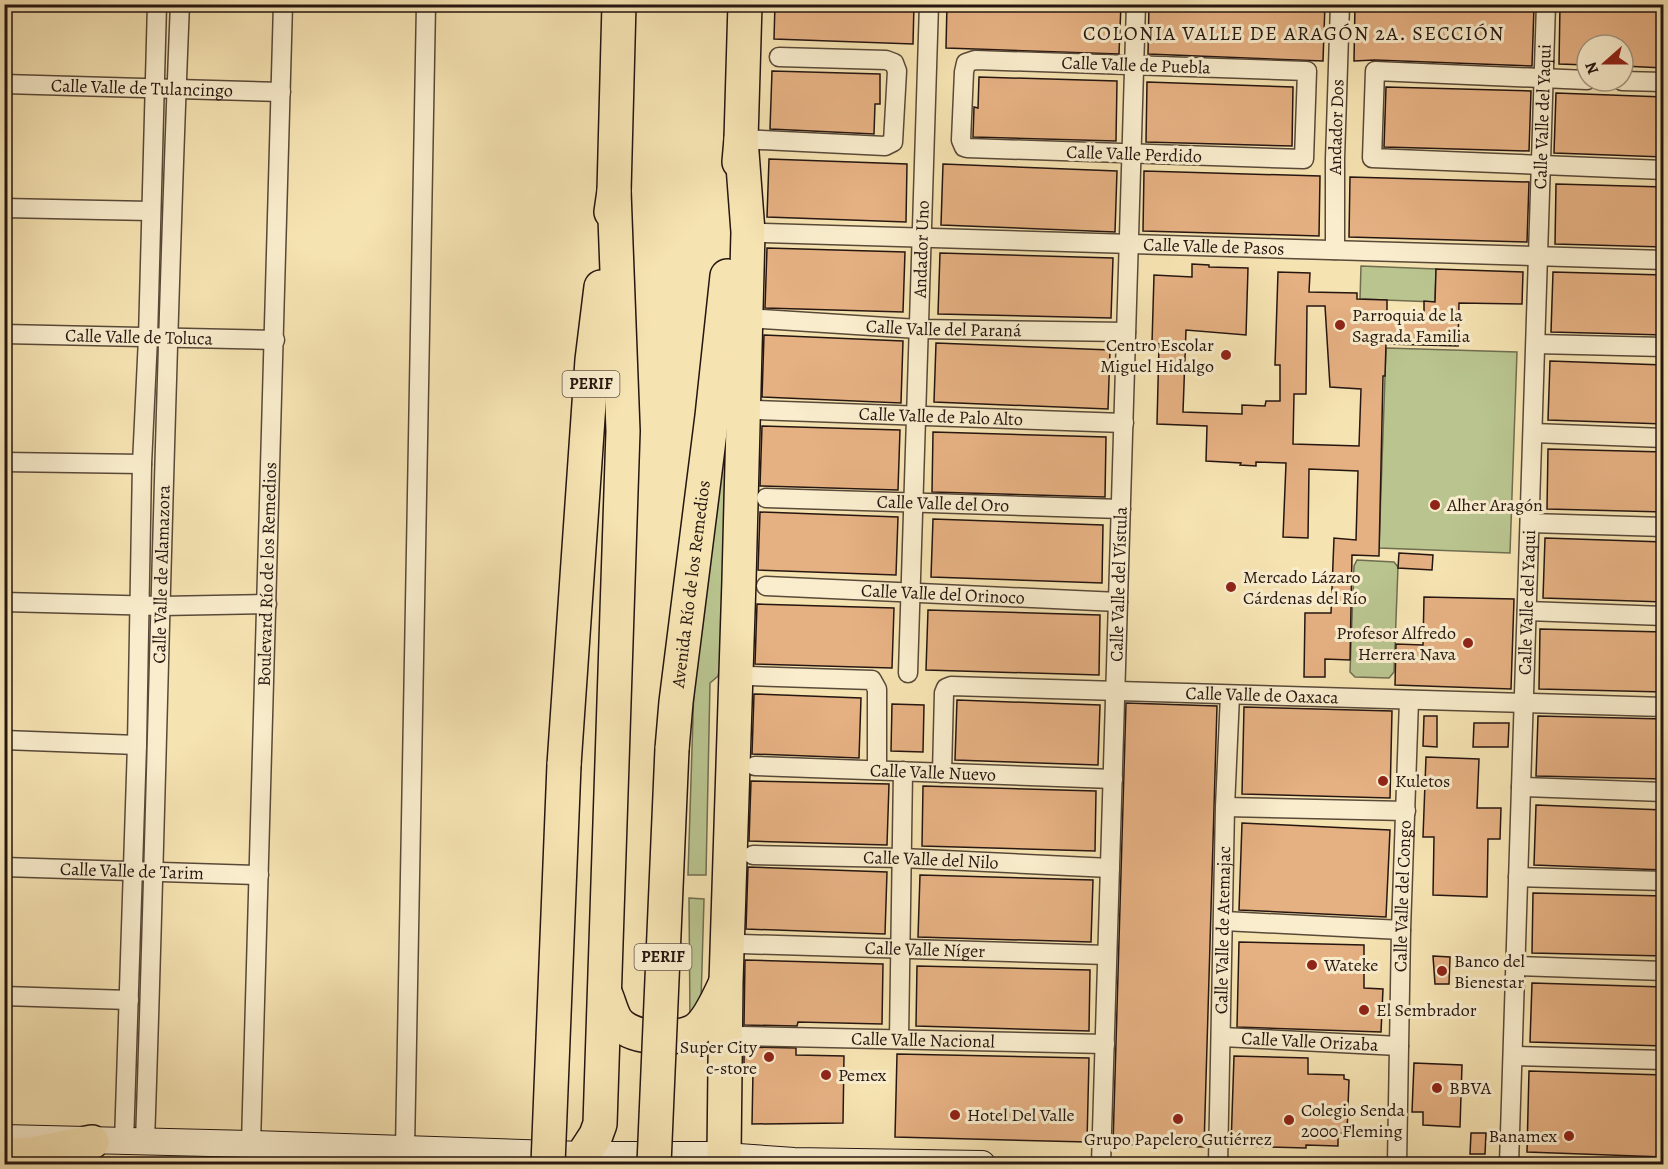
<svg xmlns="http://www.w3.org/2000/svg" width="1668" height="1169" font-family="Alegreya,serif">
<rect width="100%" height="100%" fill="#f6e3b2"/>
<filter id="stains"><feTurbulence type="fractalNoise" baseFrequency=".00333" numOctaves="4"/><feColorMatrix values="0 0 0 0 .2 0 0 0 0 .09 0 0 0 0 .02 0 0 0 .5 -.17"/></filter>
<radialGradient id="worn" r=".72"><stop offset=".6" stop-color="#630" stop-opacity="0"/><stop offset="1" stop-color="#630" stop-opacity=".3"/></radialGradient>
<g fill="#b9c48f" stroke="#6f6d50" stroke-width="1.5">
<path d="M1361 266 1436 269 1435 302 1360 299Z"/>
<path d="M1386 348 1517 352 1510 553 1379 548Z"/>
<path d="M726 434 728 436V630L718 676 710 683 706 875H688L694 686Z"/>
<path d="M1357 560 1394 562 1398 567 1394 672 1389 678 1355 677 1350 672 1354 566Z"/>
<path d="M689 898 704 899 701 1001 690 1021Z"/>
</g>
<g fill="#e5b082" stroke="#251610" stroke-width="1.5" fill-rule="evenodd">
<path d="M775 4H914L913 44 774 39Z"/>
<path d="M947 4H1121L1119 54 946 48Z"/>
<path d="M1149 4H1325L1323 61 1148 54Z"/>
<path d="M1355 4 1534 7 1532 66 1375 60 1354 61Z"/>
<path d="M1560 5 1664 8V68L1623 66V45H1587V65L1559 64Z"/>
<path d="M772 71 880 74V104H875L874 134 770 129Z"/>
<path d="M979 77 1117 81 1116 141 973 137 974 107 978 108Z"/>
<path d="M1147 82 1293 87 1292 146 1146 142Z"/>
<path d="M1386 87 1531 91 1529 151 1384 147Z"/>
<path d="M1556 93 1664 97V157L1554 153Z"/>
<path d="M769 159 907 164 906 222 767 217Z"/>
<path d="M943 164 1117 171 1115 232 941 225Z"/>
<path d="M1144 171 1320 176 1319 236 1143 231Z"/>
<path d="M1350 177 1529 182 1527 242 1349 237Z"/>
<path d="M1556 184 1664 187V247L1555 244Z"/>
<path d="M767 248 905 252 903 312 765 308Z"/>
<path d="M940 253 1113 258 1111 318 938 314Z"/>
<path d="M1192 264 1209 265V267L1248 268 1246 335 1186 330 1183 412 1242 414V405L1265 406 1266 401H1280V365H1275L1278 272 1310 273 1309 292 1357 293V299L1387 300V315L1424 316V301L1435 302 1436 269 1523 272 1522 304 1459 303 1458 346 1386 344 1385 376H1383L1379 556 1352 555 1350 660 1325 659V677H1304L1305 613H1331L1334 538 1356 540 1358 471 1309 469 1308 538 1283 537 1286 463 1256 462V466L1240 465 1241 463 1206 461 1207 426 1157 424 1159 344 1152 343 1154 275 1192 277ZM1307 306H1325L1330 387 1361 389 1359 446 1293 444 1294 394H1306Z"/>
<path d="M1553 272 1664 275V335L1551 332Z"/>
<path d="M764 335 903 341 901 403 762 397Z"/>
<path d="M936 343 1110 350 1108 409 934 402Z"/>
<path d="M1550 361 1664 365V424L1548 420Z"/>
<path d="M762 426 900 430 898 490 760 486Z"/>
<path d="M933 432 1106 437 1105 497 932 492Z"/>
<path d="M1548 449 1664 452V512L1547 509Z"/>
<path d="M760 512 898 517 896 575 758 570Z"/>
<path d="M933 519 1103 525 1102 583 931 577Z"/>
<path d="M1545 538 1664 542V602L1543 598Z"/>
<path d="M1399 553 1433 555 1432 570 1398 568Z"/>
<path d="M1424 597 1514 599 1511 689 1395 685 1396 644 1423 645Z"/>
<path d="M757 604 894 608 892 668 755 664Z"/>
<path d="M928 610 1100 615 1099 675 926 670Z"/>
<path d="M1540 629 1664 632V692L1539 689Z"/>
<path d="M754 694 861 698 859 758 752 754Z"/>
<path d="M957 700 1100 705 1098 765 955 760Z"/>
<path d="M1126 703 1217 706 1204 1147 1113 1144Z"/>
<path d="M892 704 924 705 923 752 891 751Z"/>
<path d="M1244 707 1392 711 1390 798 1242 794Z"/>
<path d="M1424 716H1437V747L1423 746Z"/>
<path d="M1538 716 1664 719V779L1536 776Z"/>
<path d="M1474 723H1509L1508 747H1473Z"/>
<path d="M1426 757 1479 759 1477 808H1501L1500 839H1488L1487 897 1433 895 1434 837H1423Z"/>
<path d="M751 781 889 784 887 845 749 841Z"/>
<path d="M923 786 1096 791 1095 851 922 846Z"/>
<path d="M1536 805 1664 810V870L1534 865Z"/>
<path d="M1242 823 1390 830 1386 917 1239 910Z"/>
<path d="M748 867 887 872 885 934 746 929Z"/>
<path d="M920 875 1093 880 1091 942 918 937Z"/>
<path d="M1533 893 1664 896V956L1532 953Z"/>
<path d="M1239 942 1364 945V988L1383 989 1381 1032 1237 1027Z"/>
<path d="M1433 956 1450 957 1449 984H1435Z"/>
<path d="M745 960 883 964 882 1024 798 1022 797 1026 744 1025Z"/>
<path d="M917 966 1090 970 1089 1031 916 1026Z"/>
<path d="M1532 983 1664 987V1046L1530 1042Z"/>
<path d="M744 1047 796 1048V1055L844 1056 843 1123 752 1124 753 1071 744 1070Z"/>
<path d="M897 1054 1089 1058 1087 1142 895 1137Z"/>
<path d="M1234 1056 1308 1058V1074L1344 1075V1079L1349 1080 1347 1133H1338V1146L1306 1145V1148L1231 1146Z"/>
<path d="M1414 1063 1462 1065 1460 1127 1423 1125V1112H1412Z"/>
<path d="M1529 1071 1664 1075V1157L1527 1152Z"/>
<path d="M1471 1133H1486L1485 1154H1470Z"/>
</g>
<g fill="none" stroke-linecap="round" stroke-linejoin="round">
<defs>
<g id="street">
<path d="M975 60 1307 71 1304 159 967 148 964 147 961 140 964 72 966 63Z"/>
<path d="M1587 80 1375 71 1372 158 1664 170"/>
<path d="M1622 81 1664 82"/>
<path id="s1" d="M4 84 281 92"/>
<path d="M741 139 885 146 893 142 897 71 894 63 886 60 779 57"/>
<path d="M4 208 150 211"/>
<path id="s2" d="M764 233 1664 260"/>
<path id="s3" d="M1335 250V159L1340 4"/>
<path id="s4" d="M761 319 918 329 1126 332"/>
<path id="s5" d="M4 334 275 340"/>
<path d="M1536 344 1664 347"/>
<path id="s6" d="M758 410 1124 423"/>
<path d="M1533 433 1664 438"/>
<path d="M4 462 142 464"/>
<path id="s7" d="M766 498 1121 509"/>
<path d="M1530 523 1664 527"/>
<path id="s8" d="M766 586 1118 602"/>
<path d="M4 602 161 606 267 604"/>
<path d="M1527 611 1664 616"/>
<path id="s9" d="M908 673 929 4"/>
<path d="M750 676 872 680 877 689V770"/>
<path d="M4 740 137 745"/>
<path id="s10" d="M755 766 1113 779"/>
<path id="s11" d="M942 773 944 693 946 688 951 686 1664 707"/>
<path d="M1521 787 1664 792"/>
<path d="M1225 807 1406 811"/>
<path id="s12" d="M753 855 902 858 1110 868"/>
<path id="s13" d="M4 867 259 875"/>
<path d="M1518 877 1664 881"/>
<path d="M1224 921 1401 930"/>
<path id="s14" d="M742 944 1107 955"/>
<path d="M1516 966 1664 971"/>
<path d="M4 996 129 1000"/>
<path id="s15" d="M741 1036 1105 1044"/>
<path id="s16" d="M1222 1037 1399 1046"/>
<path d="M899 1039 903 771"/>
<path d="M1513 1056 1664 1060"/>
<path d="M124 1142 137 745 142 464 148 338 157 4"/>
<path id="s17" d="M145 1142C158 763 164 384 180 4"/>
<path id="s18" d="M251 1144 283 4"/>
<path d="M405 1149 426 4"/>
<path id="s19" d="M1101 1164 1136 4"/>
<path id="s20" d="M1218 1164 1225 807 1230 695"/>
<path id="s21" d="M1397 1164 1401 930 1409 700"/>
<path id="s22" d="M1509 1164 1546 4"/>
</g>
<path id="secondary" d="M4 1138 251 1144 583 1155H710L794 1161 982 1164"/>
<g id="highway">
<path d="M739 162 741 139 745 4"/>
<path d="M611 212 614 191 619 4"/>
<path id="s23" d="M672 749 676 702 712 416 727 276"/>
<path d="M564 765 592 360 601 287"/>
<path d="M605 993C609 1001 611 1012 616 1020 630 1040 674 1041 694 1031 707 1024 719 997 725 984"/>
<path d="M4 1155 32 1154 92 1142"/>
<path d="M583 1155 596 1135 600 1124 623 431 614 191"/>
<path d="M724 1156 726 982 739 580 748 232 741 139"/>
</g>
</defs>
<use href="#street" stroke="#594938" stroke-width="21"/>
<use href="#secondary" stroke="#251610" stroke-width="28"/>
<use href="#highway" stroke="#251610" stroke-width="36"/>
<use href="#street" stroke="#f9edcd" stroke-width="18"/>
<use href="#secondary" stroke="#f9edcd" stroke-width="26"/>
<use href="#highway" stroke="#f6e3b2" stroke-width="33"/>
<defs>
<g id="highway-bridge">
<path d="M548 1164 564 765"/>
<path d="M654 1164 672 749"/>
</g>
</defs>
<use href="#highway-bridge" stroke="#251610" stroke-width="36" stroke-linecap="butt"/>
<use href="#highway-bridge" stroke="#f6e3b2" stroke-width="33"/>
</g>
<g fill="#8f2418" stroke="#f9edcd" stroke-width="2">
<circle cx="1340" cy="325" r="6"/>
<circle cx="1226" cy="355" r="6"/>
<circle cx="1435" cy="505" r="6"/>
<circle cx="1231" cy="587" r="6"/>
<circle cx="1468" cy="643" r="6"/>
<circle cx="1383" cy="781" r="6"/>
<circle cx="1312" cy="965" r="6"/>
<circle cx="1442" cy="971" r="6"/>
<circle cx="1364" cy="1010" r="6"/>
<circle cx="769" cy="1057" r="6"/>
<circle cx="826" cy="1075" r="6"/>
<circle cx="1437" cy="1088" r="6"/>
<circle cx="955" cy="1115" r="6"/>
<circle cx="1178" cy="1119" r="6"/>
<circle cx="1289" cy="1120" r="6"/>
<circle cx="1569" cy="1136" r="6"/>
</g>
<g text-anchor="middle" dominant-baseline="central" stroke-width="6" stroke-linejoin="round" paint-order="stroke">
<g fill="#f9edcd" stroke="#655649" stroke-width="1.5">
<rect x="562.5" y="371" width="57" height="26" rx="4.5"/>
<rect x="634.5" y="944" width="57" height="26" rx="4.5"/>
</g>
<g font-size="16" font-weight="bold" fill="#251610">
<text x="591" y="384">PERIF</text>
<text x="663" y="957">PERIF</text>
</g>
<g font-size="18" fill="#251610" stroke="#f9edcd">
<text transform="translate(1136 65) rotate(2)">Calle Valle de Puebla</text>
<text stroke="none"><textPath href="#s1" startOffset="138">Calle Valle de Tulancingo</textPath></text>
<text stroke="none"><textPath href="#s22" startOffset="1048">Calle Valle del Yaqui</textPath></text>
<text stroke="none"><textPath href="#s3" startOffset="123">Andador Dos</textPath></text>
<text transform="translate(1134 154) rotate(2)">Calle Valle Perdido</text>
<text stroke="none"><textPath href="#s2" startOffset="450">Calle Valle de Pasos</textPath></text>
<text stroke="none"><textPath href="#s9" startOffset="424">Andador Uno</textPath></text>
<text stroke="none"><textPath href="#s4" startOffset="183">Calle Valle del Paraná</textPath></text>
<text stroke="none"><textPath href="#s5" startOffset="135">Calle Valle de Toluca</textPath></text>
<text stroke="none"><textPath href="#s6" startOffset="183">Calle Valle de Palo Alto</textPath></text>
<text stroke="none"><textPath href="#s7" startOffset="177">Calle Valle del Oro</textPath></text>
<text stroke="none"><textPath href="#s17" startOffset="568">Calle Valle de Alamazora</textPath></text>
<text stroke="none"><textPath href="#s18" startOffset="570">Boulevard Río de los Remedios</textPath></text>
<text stroke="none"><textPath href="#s23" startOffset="166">Avenida Río de los Remedios</textPath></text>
<text stroke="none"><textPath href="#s19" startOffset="580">Calle Valle del Vístula</textPath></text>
<text stroke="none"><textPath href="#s8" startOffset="177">Calle Valle del Orinoco</textPath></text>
<text stroke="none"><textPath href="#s22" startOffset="562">Calle Valle del Yaqui</textPath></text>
<text stroke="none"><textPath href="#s11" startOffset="402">Calle Valle de Oaxaca</textPath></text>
<text stroke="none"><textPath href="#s10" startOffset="178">Calle Valle Nuevo</textPath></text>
<text stroke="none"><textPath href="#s12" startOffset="178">Calle Valle del Nilo</textPath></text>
<text stroke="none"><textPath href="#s13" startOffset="128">Calle Valle de Tarim</textPath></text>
<text stroke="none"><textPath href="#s21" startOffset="268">Calle Valle del Congo</textPath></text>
<text stroke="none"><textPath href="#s20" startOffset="234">Calle Valle de Atemajac</textPath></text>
<text stroke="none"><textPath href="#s14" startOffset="183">Calle Valle Níger</textPath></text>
<text stroke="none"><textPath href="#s15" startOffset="182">Calle Valle Nacional</textPath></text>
<text stroke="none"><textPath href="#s16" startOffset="88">Calle Valle Orizaba</textPath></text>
</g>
<g font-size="18" fill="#251610" stroke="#f9edcd" text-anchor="start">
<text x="1352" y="315">Parroquia de la<tspan x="1352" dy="21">Sagrada Familia</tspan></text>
<text x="1214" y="345" text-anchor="end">Centro Escolar<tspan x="1214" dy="21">Miguel Hidalgo</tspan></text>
<text x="1447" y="505">Alher Aragón</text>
<text x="1243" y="577">Mercado Lázaro<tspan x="1243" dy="21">Cárdenas del Río</tspan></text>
<text x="1456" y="633" text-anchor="end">Profesor Alfredo<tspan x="1456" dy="21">Herrera Nava</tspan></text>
<text x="1395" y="781">Kuletos</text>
<text x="1454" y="961">Banco del<tspan x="1454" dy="21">Bienestar</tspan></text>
<text x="1324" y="965">Wateke</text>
<text x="1376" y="1010">El Sembrador</text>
<text x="757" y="1047" text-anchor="end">Super City<tspan x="757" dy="21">c-store</tspan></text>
<text x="838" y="1075">Pemex</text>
<text x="1449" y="1088">BBVA</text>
<text x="1301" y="1110">Colegio Senda<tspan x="1301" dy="21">2000 Fleming</tspan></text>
<text x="967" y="1115">Hotel Del Valle</text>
<text x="1557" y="1136" text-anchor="end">Banamex</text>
<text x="1178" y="1139" text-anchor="middle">Grupo Papelero Gutiérrez</text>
</g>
<g font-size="20" letter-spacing="1.5" fill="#251610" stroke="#f9edcd">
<text x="1294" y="33">COLONIA VALLE DE ARAGÓN 2A. SECCIÓN</text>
</g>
</g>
<rect width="1668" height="1169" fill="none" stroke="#f6e3b2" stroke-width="24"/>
<rect x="6" y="6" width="1656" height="1157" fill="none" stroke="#251610" stroke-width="3"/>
<rect x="12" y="12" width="1644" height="1145" fill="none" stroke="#251610" stroke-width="1.5"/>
<g transform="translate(1605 63) rotate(249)"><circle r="28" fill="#f9edcd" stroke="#a49781" stroke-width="1.5"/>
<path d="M0-4.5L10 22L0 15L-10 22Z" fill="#8f2418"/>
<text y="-9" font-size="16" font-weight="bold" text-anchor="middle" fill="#251610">N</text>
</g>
<rect width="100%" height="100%" filter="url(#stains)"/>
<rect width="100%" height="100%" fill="url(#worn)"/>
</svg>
